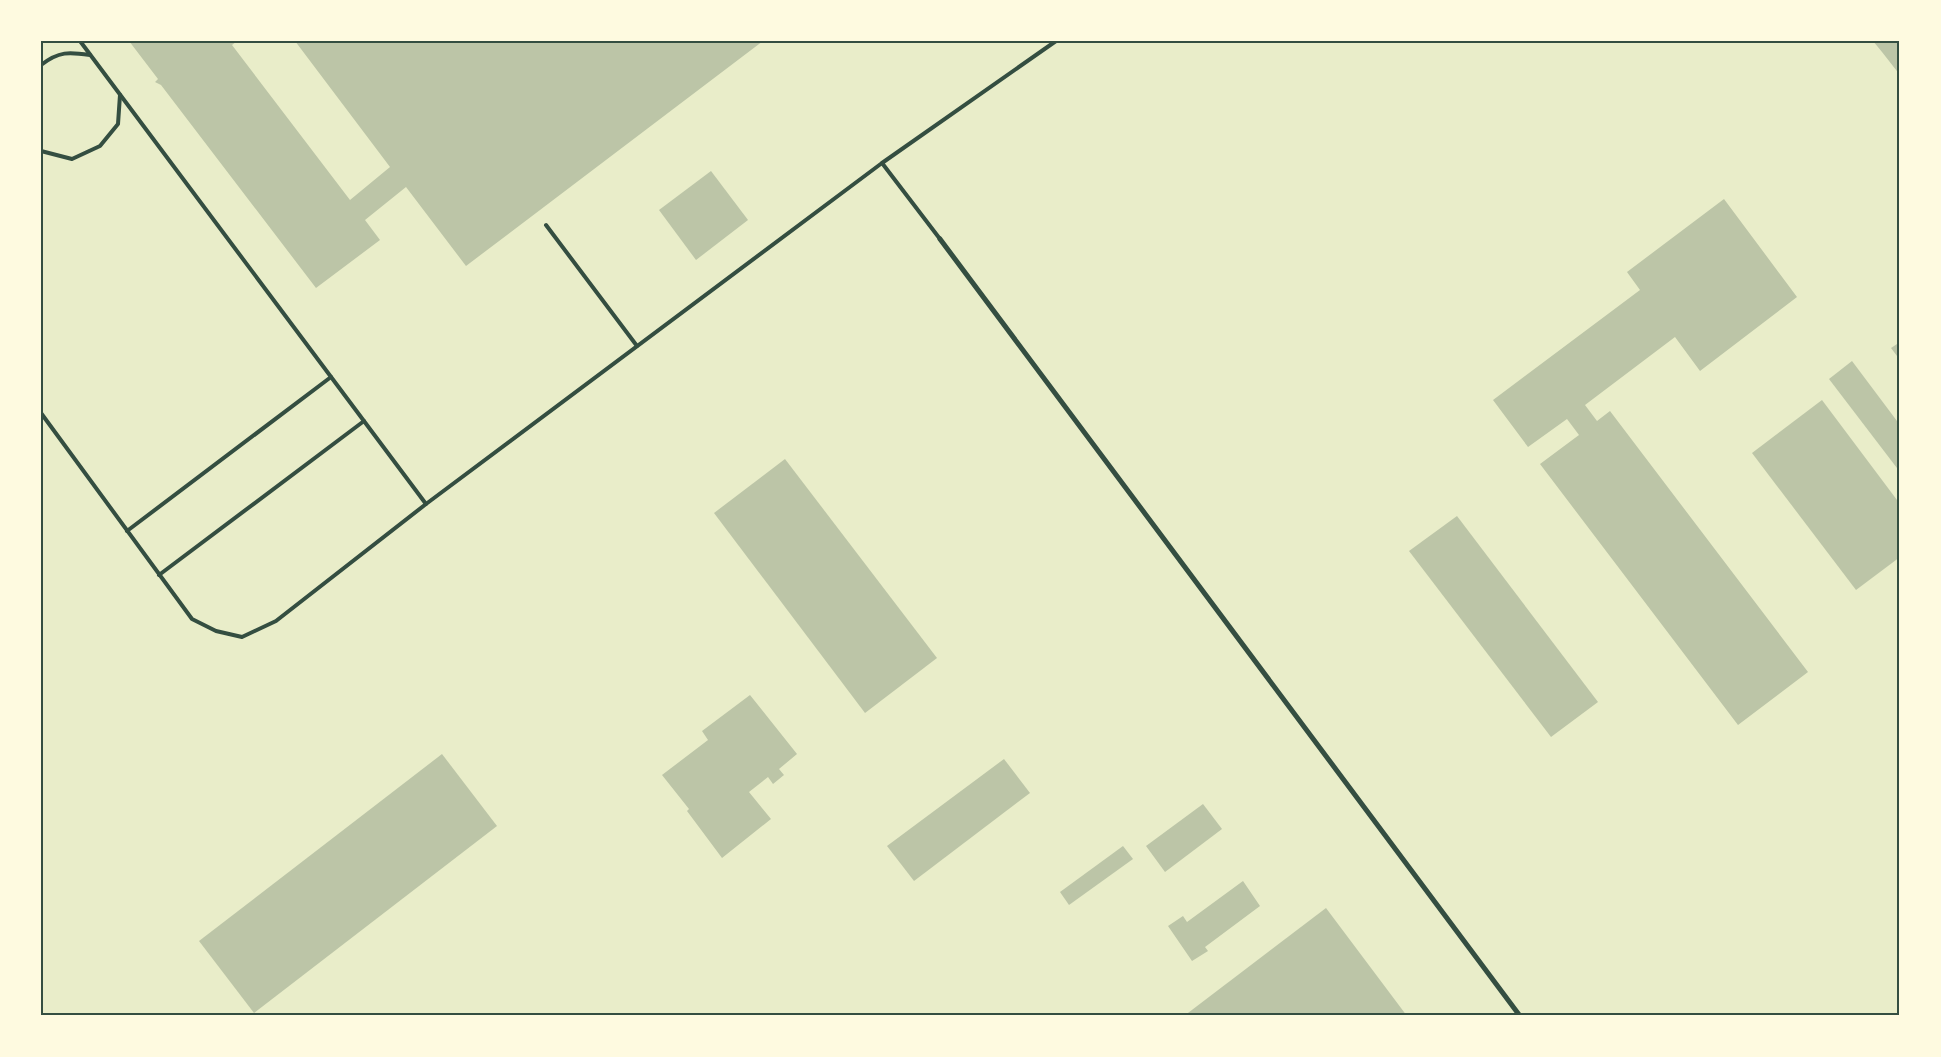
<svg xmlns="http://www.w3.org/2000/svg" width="1941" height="1057" font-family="Commissioner,sans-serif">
<rect width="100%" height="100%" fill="#e9edc9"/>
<g fill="#bcc5a7">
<path d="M129 41H237L232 45 350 200 390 167 295 41H763L466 266 406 187 365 220 380 240 316 288 161 85 155 82 158 79Z"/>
<path d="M1873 41H1900V75L1882 52Z"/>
<path d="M711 171 748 220 696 260 659 210Z"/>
<path d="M1724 199 1797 297 1700 371 1675 337 1585 405 1597 421 1610 411 1808 672 1738 725 1540 464 1579 435 1567 419 1528 447 1493 400 1640 290 1627 272Z"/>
<path d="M1900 342V360L1891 348Z"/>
<path d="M1852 361 1900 425V472L1829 379Z"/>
<path d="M1822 400 1900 504V557L1856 590 1752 453Z"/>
<path d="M785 459 937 658 865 713 714 513Z"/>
<path d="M1457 516 1598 702 1551 737 1409 551Z"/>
<path d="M750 695 797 754 779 769 784 775 773 784 768 777 749 792 771 819 722 858 687 811 689 809 662 775 708 740 702 731Z"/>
<path d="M442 754 497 826 254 1013 199 941Z"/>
<path d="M1004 759 1030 793 914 881 887 846Z"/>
<path d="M1203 804 1222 829 1165 872 1146 846Z"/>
<path d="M1123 846 1133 859 1069 905 1060 892Z"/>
<path d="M1243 881 1260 906 1205 947 1208 951 1192 961 1168 926 1183 916 1187 922Z"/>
<path d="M1326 908 1407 1016H1184Z"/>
</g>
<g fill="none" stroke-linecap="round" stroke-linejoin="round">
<g stroke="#344e41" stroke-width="4">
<path d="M80 41 426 504 882 163 1056 41"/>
<path d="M41 65C59 51 69 52 90 55"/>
<path d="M41 151 72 159 100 146 118 124 120 95"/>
<path d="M882 163 940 239"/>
<path d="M546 225 637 346"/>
<path d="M41 413 192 619 216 631 242 637 276 621 426 504"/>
<path d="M127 531 331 377"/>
<path d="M159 575 364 421"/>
</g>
<path stroke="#344e41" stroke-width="5" d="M940 239 1520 1016"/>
</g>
<rect width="1941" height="1057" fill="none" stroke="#fefae0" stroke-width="85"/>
<rect x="42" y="42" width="1856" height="972" fill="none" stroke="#344e41" stroke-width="2"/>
</svg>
